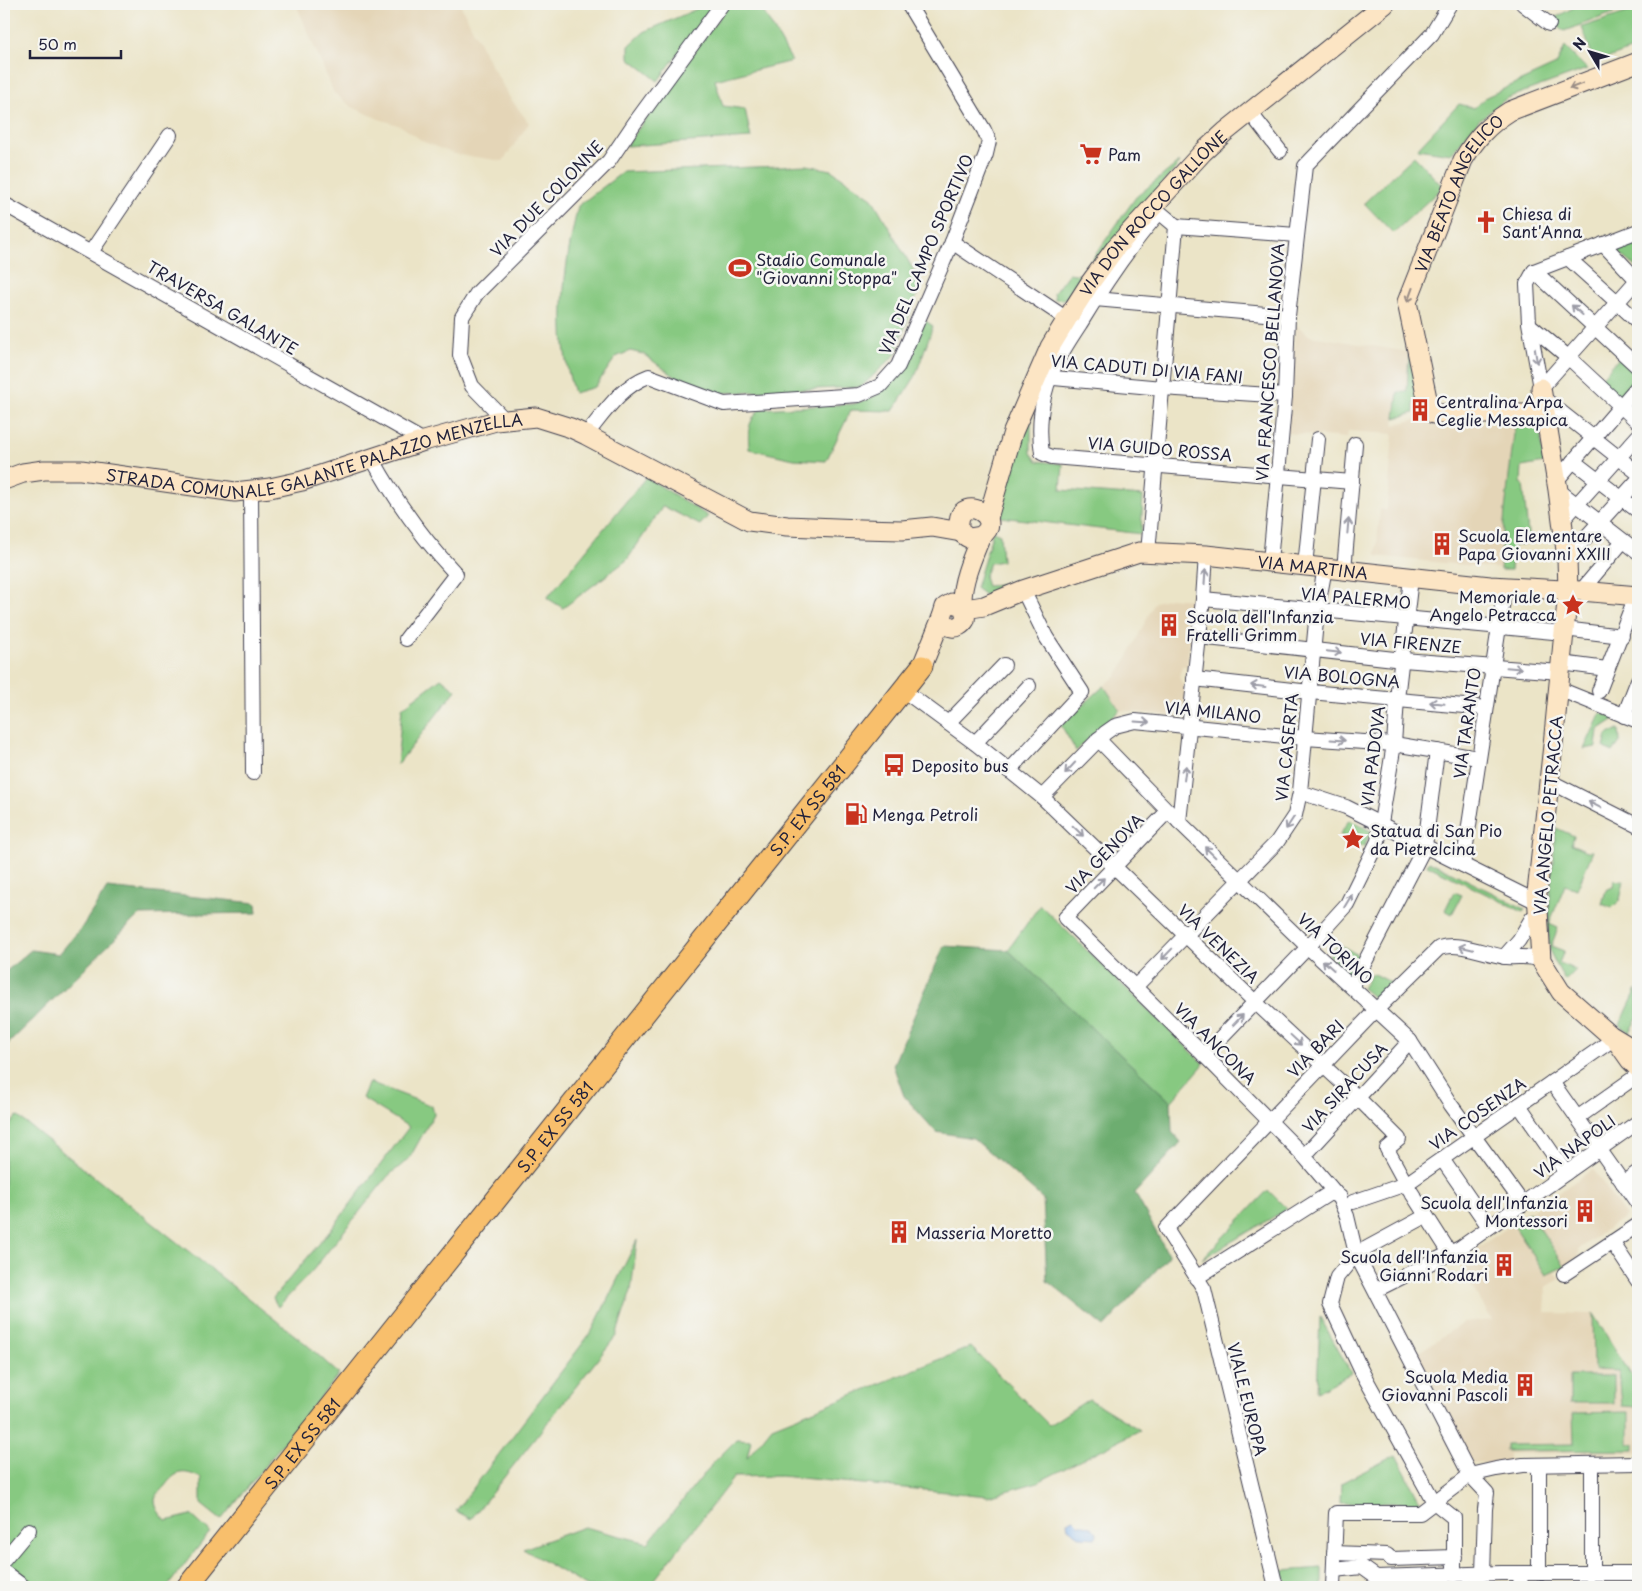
<svg xmlns="http://www.w3.org/2000/svg" width="1642" height="1591" font-family="'Playpen Sans',sans-serif">
<rect width="100%" height="100%" fill="#f6f6f2"/>
<filter id="ink" filterUnits="userSpaceOnUse"><feTurbulence type="fractalNoise" baseFrequency=".02" numOctaves="2"/><feDisplacementMap in="SourceGraphic" scale="10" xChannelSelector="R" yChannelSelector="G"/><feConvolveMatrix kernelMatrix="1 2 1 2 8 2 1 2 1" color-interpolation-filters="sRGB"/></filter>
<filter id="wash" filterUnits="userSpaceOnUse"><feTurbulence type="fractalNoise" baseFrequency=".0096" numOctaves="4" result="noise"/><feDisplacementMap in="SourceGraphic" scale="20" xChannelSelector="R" yChannelSelector="G"/><feGaussianBlur stdDeviation="1.12" result="paint"/><feColorMatrix in="noise" values="0 0 0 0 0 0 0 0 0 0 0 0 0 0 0 0 0 1.4 0 .05"/><feComposite in="paint" operator="in"/></filter>
<g filter="url(#wash)">
<rect width="100%" height="100%" fill="#ebe4c7"/>
<g fill="#e4d5b7">
<path d="M296 4H460L491 65 510 98 529 123 503 161 455 154 424 142 401 126 379 119 352 107 334 93Z"/>
<path d="M1296 325 1310 336 1409 352 1407 392H1398L1394 425 1417 419 1535 426 1522 468 1521 484H1523L1529 543 1513 546 1511 570 1376 556 1380 509 1387 510 1393 434 1348 431 1347 438 1286 433Z"/>
<path d="M1170 598 1194 600 1187 666H1182L1179 677 1186 692 1182 714 1175 716 1120 710 1104 686 1116 676 1125 662 1155 602Z"/>
<path d="M1593 1169 1626 1216 1579 1249V1256L1555 1272 1560 1279 1546 1287 1545 1313 1593 1314 1638 1386V1453L1509 1454V1463H1472L1416 1354 1463 1323 1492 1320 1457 1262Z"/>
</g>
<g fill="#87c981" stroke="#54765e">
<path d="M704 4H714L658 81 629 58V46L644 32 699 8Z"/>
<path d="M729 4H759L792 61 715 80 723 106 745 109 751 138 626 146Z"/>
<path d="M1580 4H1638L1564 31 1551 20Z"/>
<path d="M1638 9V47L1595 63 1582 27Z"/>
<path d="M1565 47 1587 69 1507 98 1479 120 1451 154 1417 149 1459 104 1474 108 1486 97 1556 65Z"/>
<path d="M1414 156 1443 187 1393 233 1364 203Z"/>
<path d="M1178 163H1180L1082 279C1074 290 1070 302 1055 299L1054 293 1069 273 1081 275 1136 197Z"/>
<path d="M807 165 831 170 872 198 921 283 895 355 861 387 721 393 677 378 643 354 630 351 616 357 595 387 574 393C554 333 564 266 578 206L623 172Z"/>
<path d="M1638 242V267L1637 268 1616 250Z"/>
<path d="M924 320 933 326 915 377 893 411 851 410 826 461 794 459 749 449C748 430 747 424 760 409L854 404 873 397 893 382 903 367Z"/>
<path d="M1409 352 1421 400 1414 402V413L1395 418 1398 392H1407Z"/>
<path d="M1620 357 1638 374V378L1620 398 1599 380Z"/>
<path d="M1031 411V453L1037 461 1063 464 1061 490 1143 496 1141 534 1001 517 1002 503Z"/>
<path d="M1515 425 1535 426 1540 429 1544 463 1522 467 1521 483 1523 484 1529 543 1513 546 1511 570H1500L1505 510Z"/>
<path d="M646 477 708 516 700 525 663 506 627 560 563 608 547 598Z"/>
<path d="M993 531 1000 534 1002 561 990 563 984 577 987 586 1002 585 1001 590 985 595 976 588Z"/>
<path d="M441 678 456 690 397 765 402 708Z"/>
<path d="M1104 686 1120 710 1076 751 1061 725Z"/>
<path d="M1601 713 1616 718 1598 730 1596 747 1584 749Z"/>
<path d="M1619 729 1620 742 1613 752 1604 748 1607 735Z"/>
<path d="M1349 820 1371 831 1364 847 1340 835Z"/>
<path d="M1556 828 1574 836 1571 844 1587 851H1593L1577 889 1565 885 1549 924 1558 928 1551 946 1564 951 1559 963 1576 970 1565 981 1550 952 1548 924Z"/>
<path d="M1429 861 1525 909 1523 912 1427 865Z"/>
<path d="M1624 880 1620 900 1612 908 1602 904 1606 890 1613 887 1614 881Z"/>
<path d="M1454 892 1462 895 1452 914 1445 910Z"/>
<path d="M1040 905 1204 1064 1171 1102 1008 950Z"/>
<path d="M1339 944 1363 958 1351 978 1329 955Z"/>
<path d="M1372 973 1391 983 1375 999 1362 988Z"/>
<path d="M1637 989 1638 1017 1629 1032 1620 1025Z"/>
<path d="M369 1082 432 1106 434 1114 409 1159 388 1176 313 1270 278 1307 273 1298 330 1231 409 1127 362 1098Z"/>
<path d="M17 1116 306 1344 339 1374 221 1520 201 1504V1478C182 1469 176 1471 164 1487 160 1491 156 1495 155 1500 155 1509 161 1515 166 1521L191 1515 210 1532 167 1587H4V1133Z"/>
<path d="M1268 1190 1287 1209 1202 1259Z"/>
<path d="M1529 1212 1565 1266 1546 1275 1513 1224Z"/>
<path d="M637 1240 631 1291 616 1336 471 1519 456 1511 592 1331Z"/>
<path d="M1593 1314 1638 1386V1407L1622 1406 1619 1371 1594 1370Z"/>
<path d="M1320 1317 1351 1373 1317 1392Z"/>
<path d="M971 1347 1049 1425 1089 1399 1140 1430 1038 1482 988 1496 780 1476 734 1477 649 1587H588L523 1549 584 1527 648 1543 714 1462 737 1439 751 1440 747 1458 772 1427Z"/>
<rect x="1570" y="1376" width="44" height="27"/>
<path d="M1629 1412V1444H1634V1450L1506 1451V1445L1574 1444 1573 1413Z"/>
<path d="M1396 1455 1421 1503H1340L1341 1483Z"/>
<path d="M1322 1568V1587H1287L1283 1571Z"/>
</g>
<g fill="#6dad6f" stroke="#486855">
<path d="M107 888 256 903 257 913 139 915 4 1048V973L31 950 59 954 82 927Z"/>
<path d="M944 946 1008 950 1171 1102 1172 1132 1181 1142 1135 1193 1169 1256 1104 1327 1047 1281 1043 1199 973 1138 936 1132 904 1096 893 1065Z"/>
</g>
<path fill="#7eb0ea" stroke="#506992" d="M1074 1519 1080 1525C1086 1524 1095 1528 1097 1534L1095 1538 1081 1537 1068 1528 1067 1522Z"/>
</g>
<g filter="url(#ink)">
<g fill="none" stroke-linecap="round" stroke-linejoin="round">
<defs>
<g id="street">
<path d="M1523 4 1549 24"/>
<path d="M1256 120 1280 151"/>
<path d="M4 204 424 441"/>
<path d="M1158 214C1128 248 1103 286 1080 324 1069 341 1057 358 1050 377 1041 400 1038 428 1042 453L1052 457 1352 482"/>
<path d="M1176 226 1296 235"/>
<path d="M952 242 1067 319"/>
<path d="M1603 244 1637 280"/>
<path d="M91 252 170 135"/>
<path d="M1568 258 1617 302"/>
<path d="M1534 271 1638 367"/>
<path d="M1095 299 1288 316"/>
<path d="M1622 307 1638 322"/>
<path d="M1531 326 1568 357 1638 422"/>
<path d="M1043 377 1162 388 1285 396"/>
<path d="M1541 388 1529 323 1527 284 1534 271 1638 231"/>
<path d="M1541 388 1638 279"/>
<path d="M1542 397 1638 473"/>
<path d="M505 420 472 386 460 355 462 317 477 293 609 161 634 124 722 4"/>
<path d="M586 435C604 413 621 386 649 376L724 404 859 395 880 386 898 366 952 242 986 154 989 141 984 130 908 4"/>
<path d="M372 458C395 500 424 540 456 574L406 639"/>
<path d="M1573 461 1638 511"/>
<path d="M1557 480 1638 386"/>
<path d="M251 490 253 773"/>
<path d="M1558 490 1638 552"/>
<path d="M1561 522 1638 436"/>
<path d="M1148 553 1176 226 1152 206"/>
<path d="M1567 558 1638 480"/>
<path d="M1270 562 1285 396 1288 316 1305 166 1432 34 1450 4"/>
<path d="M1305 566 1318 439"/>
<path d="M1344 570 1355 444"/>
<path d="M1581 591 1623 541"/>
<path d="M1203 599 1564 633"/>
<path d="M1564 629 1622 636"/>
<path d="M1199 637 1403 660 1560 672"/>
<path d="M1561 663 1607 669"/>
<path d="M1194 679 1310 692 1486 708"/>
<path d="M1559 689 1638 721"/>
<path d="M903 690 975 743 1042 797 1255 1002 1357 1097 1399 1139 1387 1149 1406 1184 1450 1253"/>
<path d="M1599 691 1636 596"/>
<path d="M1624 716 1638 680"/>
<path d="M948 723 1004 665"/>
<path d="M1098 739 1168 811 1308 947 1410 1041 1451 1105 1523 1204"/>
<path d="M975 743 1029 686"/>
<path d="M1009 771 1082 692 1046 637 1023 590"/>
<path d="M1549 781 1638 826"/>
<path d="M1300 792 1346 807 1535 901"/>
<path d="M1042 797 1105 733 1115 726 1135 721 1305 738 1394 744 1478 758"/>
<path d="M1168 811 1065 918 1213 1064 1304 1156 1338 1196 1347 1216 1356 1254 1470 1475 1487 1493 1485 1509 1483 1574"/>
<path d="M1179 822 1203 599 1206 555"/>
<path d="M1463 865 1505 587"/>
<path d="M1504 957 1519 940 1532 918"/>
<path d="M1135 987 1277 842 1295 815 1300 792 1317 611 1325 568"/>
<path d="M1352 987 1425 846 1437 751"/>
<path d="M1204 1055 1308 947 1347 904 1378 841 1394 744 1397 699 1411 578"/>
<path d="M1552 1082 1638 1204"/>
<path d="M1519 1105 1566 1173"/>
<path d="M1577 1118 1638 1075"/>
<path d="M1304 1156 1410 1041"/>
<path d="M1442 1159 1489 1227"/>
<path d="M1623 1183 1638 1172"/>
<path d="M1353 1202 1406 1184 1615 1038"/>
<path d="M1426 1216 1356 1254 1337 1277 1330 1304 1362 1372 1434 1502 1454 1518V1575"/>
<path d="M1612 1242 1638 1281"/>
<path d="M1564 1274 1638 1225"/>
<path d="M1196 1278 1330 1193 1340 1197"/>
<path d="M1376 1290 1460 1248 1638 1122"/>
<path d="M1592 1464V1573"/>
<path d="M1539 1465V1573"/>
<path d="M1334 1553 1387 1555 1391 1559 1455 1557"/>
<path d="M4 1560 29 1530"/>
<path d="M1334 1570 1362 1567 1376 1577 1501 1573H1634L1638 1571"/>
<path d="M4 1572 24 1587"/>
<path d="M1276 1587 1204 1289 1166 1229 1376 1010 1439 948C1460 941 1484 954 1506 957 1520 958 1527 955 1541 960"/>
<path d="M1333 1587 1336 1513H1420L1470 1475 1496 1469 1523 1465 1638 1463"/>
<path d="M1520 1587 1521 1573"/>
</g>
<g id="secondary">
<path d="M1541 388 1558 490 1567 558 1568 591 1553 745 1537 893 1541 960 1561 992 1610 1035 1638 1052"/>
<path id="s1" d="M1545 414H1434L1428 403 1407 302 1463 160C1476 138 1488 125 1510 111L1638 62"/>
<path id="s2" d="M4 480 23 473 44 470H81L235 492 270 488 302 481 424 441 496 421 536 417 571 428 586 435 749 521 787 526 861 529 902 530 932 527 961 532"/>
<path id="s3" d="M988 518 1013 432 1050 347 1067 319 1090 283 1117 246 1203 152 1225 132 1385 4"/>
<path d="M962 606 952 603 945 607 942 617C946 629 958 631 965 620 967 612 962 609 962 601 962 580 973 556 981 536 1007 518 961 493 959 522 958 529 962 535 969 538L981 536"/>
<path id="s4" d="M965 609 984 606 1023 590 1139 552 1206 555 1490 586 1581 591 1638 596"/>
<path d="M922 666 942 617"/>
<path d="M1618 1043 1630 1060 1638 1068"/>
</g>
<g id="primary">
<path id="s5" d="M187 1587 922 666"/>
</g>
</defs>
<use href="#street" stroke="#403f50" stroke-width="16"/>
<use href="#secondary" stroke="#403f50" stroke-width="21"/>
<use href="#primary" stroke="#403f50" stroke-width="23"/>
<use href="#street" stroke="#fff" stroke-width="14"/>
<use href="#secondary" stroke="#fce5c4" stroke-width="19"/>
<use href="#primary" stroke="#f8bf6c" stroke-width="21"/>
</g>
<defs><path id="oneway-shaft" d="M-6 0H5M1.5-3L5.5 0L1.5 3" fill="none" stroke-width="1.6" stroke-linecap="round" stroke-linejoin="round" transform="scale(1.25)"/></defs>
<g stroke="#9a8d86">
<use href="#oneway-shaft" transform="translate(1576 86) rotate(159)"/>
<use href="#oneway-shaft" transform="translate(1410 295) rotate(110)"/>
</g>
<g stroke="#9c9ca7">
<use href="#oneway-shaft" transform="translate(1577 310) rotate(-138)"/>
<use href="#oneway-shaft" transform="translate(1536 356) rotate(81)"/>
<use href="#oneway-shaft" transform="translate(1348 526) rotate(-85)"/>
<use href="#oneway-shaft" transform="translate(1205 577) rotate(-86)"/>
<use href="#oneway-shaft" transform="translate(1334 652) rotate(6)"/>
<use href="#oneway-shaft" transform="translate(1514 668) rotate(5)"/>
<use href="#oneway-shaft" transform="translate(1258 686) rotate(-173)"/>
<use href="#oneway-shaft" transform="translate(1437 703) rotate(-174)"/>
<use href="#oneway-shaft" transform="translate(1142 722) rotate(4)"/>
<use href="#oneway-shaft" transform="translate(1338 740) rotate(4)"/>
<use href="#oneway-shaft" transform="translate(1070 768) rotate(133)"/>
<use href="#oneway-shaft" transform="translate(1185 773) rotate(-83)"/>
<use href="#oneway-shaft" transform="translate(1595 805) rotate(-153)"/>
<use href="#oneway-shaft" transform="translate(1290 823) rotate(123)"/>
<use href="#oneway-shaft" transform="translate(1078 831) rotate(44)"/>
<use href="#oneway-shaft" transform="translate(1210 852) rotate(-136)"/>
<use href="#oneway-shaft" transform="translate(1099 883) rotate(-45)"/>
<use href="#oneway-shaft" transform="translate(1348 901) rotate(-59)"/>
<use href="#oneway-shaft" transform="translate(1466 948) rotate(-167)"/>
<use href="#oneway-shaft" transform="translate(1167 954) rotate(134)"/>
<use href="#oneway-shaft" transform="translate(1328 965) rotate(-138)"/>
<use href="#oneway-shaft" transform="translate(1238 1020) rotate(-46)"/>
<use href="#oneway-shaft" transform="translate(1296 1040) rotate(43)"/>
</g>
</g>
<defs>
<symbol id="supermarket-bare" viewBox="-9 -9 18 18"><path d="M-6-5.5h2.5l.6 2H6L4.5 2H-2.5L-4.4-4H-6ZM-1.5 3.2a1.3 1.3 0 1 0 .1 0ZM3 3.2a1.3 1.3 0 1 0 .1 0Z" fill="#c8321e" stroke="#f6f6f2" stroke-width="2.5" paint-order="stroke"/></symbol>
<symbol id="church-bare" viewBox="-9 -9 18 18"><path d="M-1.2-6h2.4v3.5h3.3v2.4h-3.3V6h-2.4V-.1h-3.3v-2.4h3.3Z" fill="#c8321e" stroke="#f6f6f2" stroke-width="2.5" paint-order="stroke"/></symbol>
<symbol id="stadium-bare" viewBox="-9 -9 18 18"><path d="M0-5a6.5 5 0 1 0 0 10a6.5 5 0 1 0 0-10ZM-3.5-1.8h7v3.6h-7Z" fill="#c8321e" stroke="#f6f6f2" stroke-width="2.5" paint-order="stroke"/></symbol>
<symbol id="building-bare" viewBox="-9 -9 18 18"><path d="M-4-6H4V6H1V3H-1V6H-4ZM-2.5-4.3h1.7v1.8h-1.7ZM.8-4.3h1.7v1.8H.8ZM-2.5-1h1.7V.8h-1.7ZM.8-1h1.7V.8H.8Z" fill="#c8321e" stroke="#f6f6f2" stroke-width="2.5" paint-order="stroke"/></symbol>
<symbol id="sight-bare" viewBox="-9 -9 18 18"><path d="M0-6L1.8-2.2L6-1.7L2.9 1.2L3.7 5.4L0 3.3L-3.7 5.4L-2.9 1.2L-6-1.7L-1.8-2.2Z" fill="#c8321e" stroke="#f6f6f2" stroke-width="2.5" paint-order="stroke"/></symbol>
<symbol id="bus-bare" viewBox="-9 -9 18 18"><path d="M-5-6H5V4H4V6H2V4H-2V6H-4V4H-5ZM-3.5-4V0h7V-4ZM-3.5 1.2v1.5H-2V1.2ZM2 1.2v1.5H3.5V1.2Z" fill="#c8321e" stroke="#f6f6f2" stroke-width="2.5" paint-order="stroke"/></symbol>
<symbol id="fuel-bare" viewBox="-9 -9 18 18"><path d="M-5.5-6h7V0h2V4h1.3V-2.5L3-4.5l.8-.8L6-3V5H2.5V1h-1V6h-7ZM-4.2-4.7v3.2H.2V-4.7Z" fill="#c8321e" stroke="#f6f6f2" stroke-width="2.5" paint-order="stroke"/></symbol>
</defs>
<g fill-rule="evenodd">
<use href="#supermarket-bare" x="1075" y="138" width="32" height="32"/>
<use href="#church-bare" x="1470" y="206" width="32" height="32"/>
<use href="#stadium-bare" x="724" y="252" width="32" height="32"/>
<use href="#building-bare" x="1404" y="394" width="32" height="32"/>
<use href="#building-bare" x="1426" y="528" width="32" height="32"/>
<use href="#sight-bare" x="1557" y="589" width="32" height="32"/>
<use href="#building-bare" x="1153" y="609" width="32" height="32"/>
<use href="#bus-bare" x="878" y="749" width="32" height="32"/>
<use href="#fuel-bare" x="840" y="798" width="32" height="32"/>
<use href="#sight-bare" x="1337" y="823" width="32" height="32"/>
<use href="#building-bare" x="1569" y="1195" width="32" height="32"/>
<use href="#building-bare" x="883" y="1216" width="32" height="32"/>
<use href="#building-bare" x="1488" y="1249" width="32" height="32"/>
<use href="#building-bare" x="1509" y="1369" width="32" height="32"/>
</g>
<g text-anchor="middle" dominant-baseline="central" stroke-width="5" stroke-linejoin="round" paint-order="stroke">
<g font-size="16" fill="#22223b" stroke="#f6f6f2" text-anchor="start">
<text x="1108" y="154">Pam</text>
<text x="1502" y="213">Chiesa di<tspan x="1502" dy="18">Sant'Anna</tspan></text>
<text x="756" y="259">Stadio Comunale<tspan x="756" dy="18">"Giovanni Stoppa"</tspan></text>
<text x="1436" y="401">Centralina Arpa<tspan x="1436" dy="18">Ceglie Messapica</tspan></text>
<text x="1458" y="535">Scuola Elementare<tspan x="1458" dy="18">Papa Giovanni XXIII</tspan></text>
<text x="1556" y="596" text-anchor="end">Memoriale a<tspan x="1556" dy="18">Angelo Petracca</tspan></text>
<text x="1186" y="616">Scuola dell'Infanzia<tspan x="1186" dy="18">Fratelli Grimm</tspan></text>
<text x="911" y="765">Deposito bus</text>
<text x="872" y="814">Menga Petroli</text>
<text x="1370" y="830">Statua di San Pio<tspan x="1370" dy="18">da Pietrelcina</tspan></text>
<text x="1568" y="1202" text-anchor="end">Scuola dell'Infanzia<tspan x="1568" dy="18">Montessori</tspan></text>
<text x="916" y="1232">Masseria Moretto</text>
<text x="1488" y="1256" text-anchor="end">Scuola dell'Infanzia<tspan x="1488" dy="18">Gianni Rodari</tspan></text>
<text x="1508" y="1376" text-anchor="end">Scuola Media<tspan x="1508" dy="18">Giovanni Pascoli</tspan></text>
</g>
<g font-size="16" fill="#22223b" stroke="#f6f6f2">
<text stroke="none"><textPath href="#s1" startOffset="348">VIA BEATO ANGELICO</textPath></text>
<text transform="translate(546 198) rotate(-46)">VIA DUE COLONNE</text>
<text stroke="none"><textPath href="#s3" startOffset="352">VIA DON ROCCO GALLONE</textPath></text>
<text transform="translate(925 254) rotate(-67)">VIA DEL CAMPO SPORTIVO</text>
<text transform="translate(223 307) rotate(30)">TRAVERSA GALANTE</text>
<text transform="translate(1269 362) rotate(-86)">VIA FRANCESCO BELLANOVA</text>
<text transform="translate(1147 368) rotate(5)">VIA CADUTI DI VIA FANI</text>
<text stroke="none"><textPath href="#s2" startOffset="318">STRADA COMUNALE GALANTE PALAZZO MENZELLA</textPath></text>
<text transform="translate(1160 448) rotate(5)">VIA GUIDO ROSSA</text>
<text stroke="none"><textPath href="#s4" startOffset="358">VIA MARTINA</textPath></text>
<text transform="translate(1356 597) rotate(5)">VIA PALERMO</text>
<text transform="translate(1411 642) rotate(5)">VIA FIRENZE</text>
<text transform="translate(1342 676) rotate(5)">VIA BOLOGNA</text>
<text transform="translate(1213 711) rotate(6)">VIA MILANO</text>
<text transform="translate(1466 723) rotate(-82)">VIA TARANTO</text>
<text transform="translate(1286 747) rotate(-84)">VIA CASERTA</text>
<text transform="translate(1372 756) rotate(-83)">VIA PADOVA</text>
<text stroke="none"><textPath href="#s5" startOffset="994">S.P. EX SS 581</textPath></text>
<text transform="translate(1547 815) rotate(-85)">VIA ANGELO PETRACCA</text>
<text transform="translate(1104 853) rotate(-46)">VIA GENOVA</text>
<text transform="translate(1219 943) rotate(44)">VIA VENEZIA</text>
<text transform="translate(1336 948) rotate(43)">VIA TORINO</text>
<text transform="translate(1216 1043) rotate(45)">VIA ANCONA</text>
<text transform="translate(1315 1048) rotate(-46)">VIA BARI</text>
<text transform="translate(1344 1087) rotate(-47)">VIA SIRACUSA</text>
<text transform="translate(1477 1113) rotate(-35)">VIA COSENZA</text>
<text stroke="none"><textPath href="#s5" startOffset="589">S.P. EX SS 581</textPath></text>
<text transform="translate(1574 1146) rotate(-36)">VIA NAPOLI</text>
<text transform="translate(1248 1399) rotate(76)">VIALE EUROPA</text>
<text stroke="none"><textPath href="#s5" startOffset="184">S.P. EX SS 581</textPath></text>
</g>
</g>
<rect width="1642" height="1591" fill="none" stroke="#f6f6f2" stroke-width="20"/>
<g transform="translate(1590 52) rotate(308)" stroke="#f6f6f2" stroke-width="4" paint-order="stroke">
<path d="M0-4L9 19L0 12L-9 19Z" fill="#22223b"/>
<text y="-8" font-size="14" font-weight="bold" text-anchor="middle" fill="#22223b">N</text>
</g>
<path d="M30 50v8h91v-8" fill="none" stroke="#22223b" stroke-width="2.5"/>
<text x="38" y="50" font-size="15" fill="#22223b" stroke="#f6f6f2" stroke-width="4" paint-order="stroke">50 m</text>
</svg>
